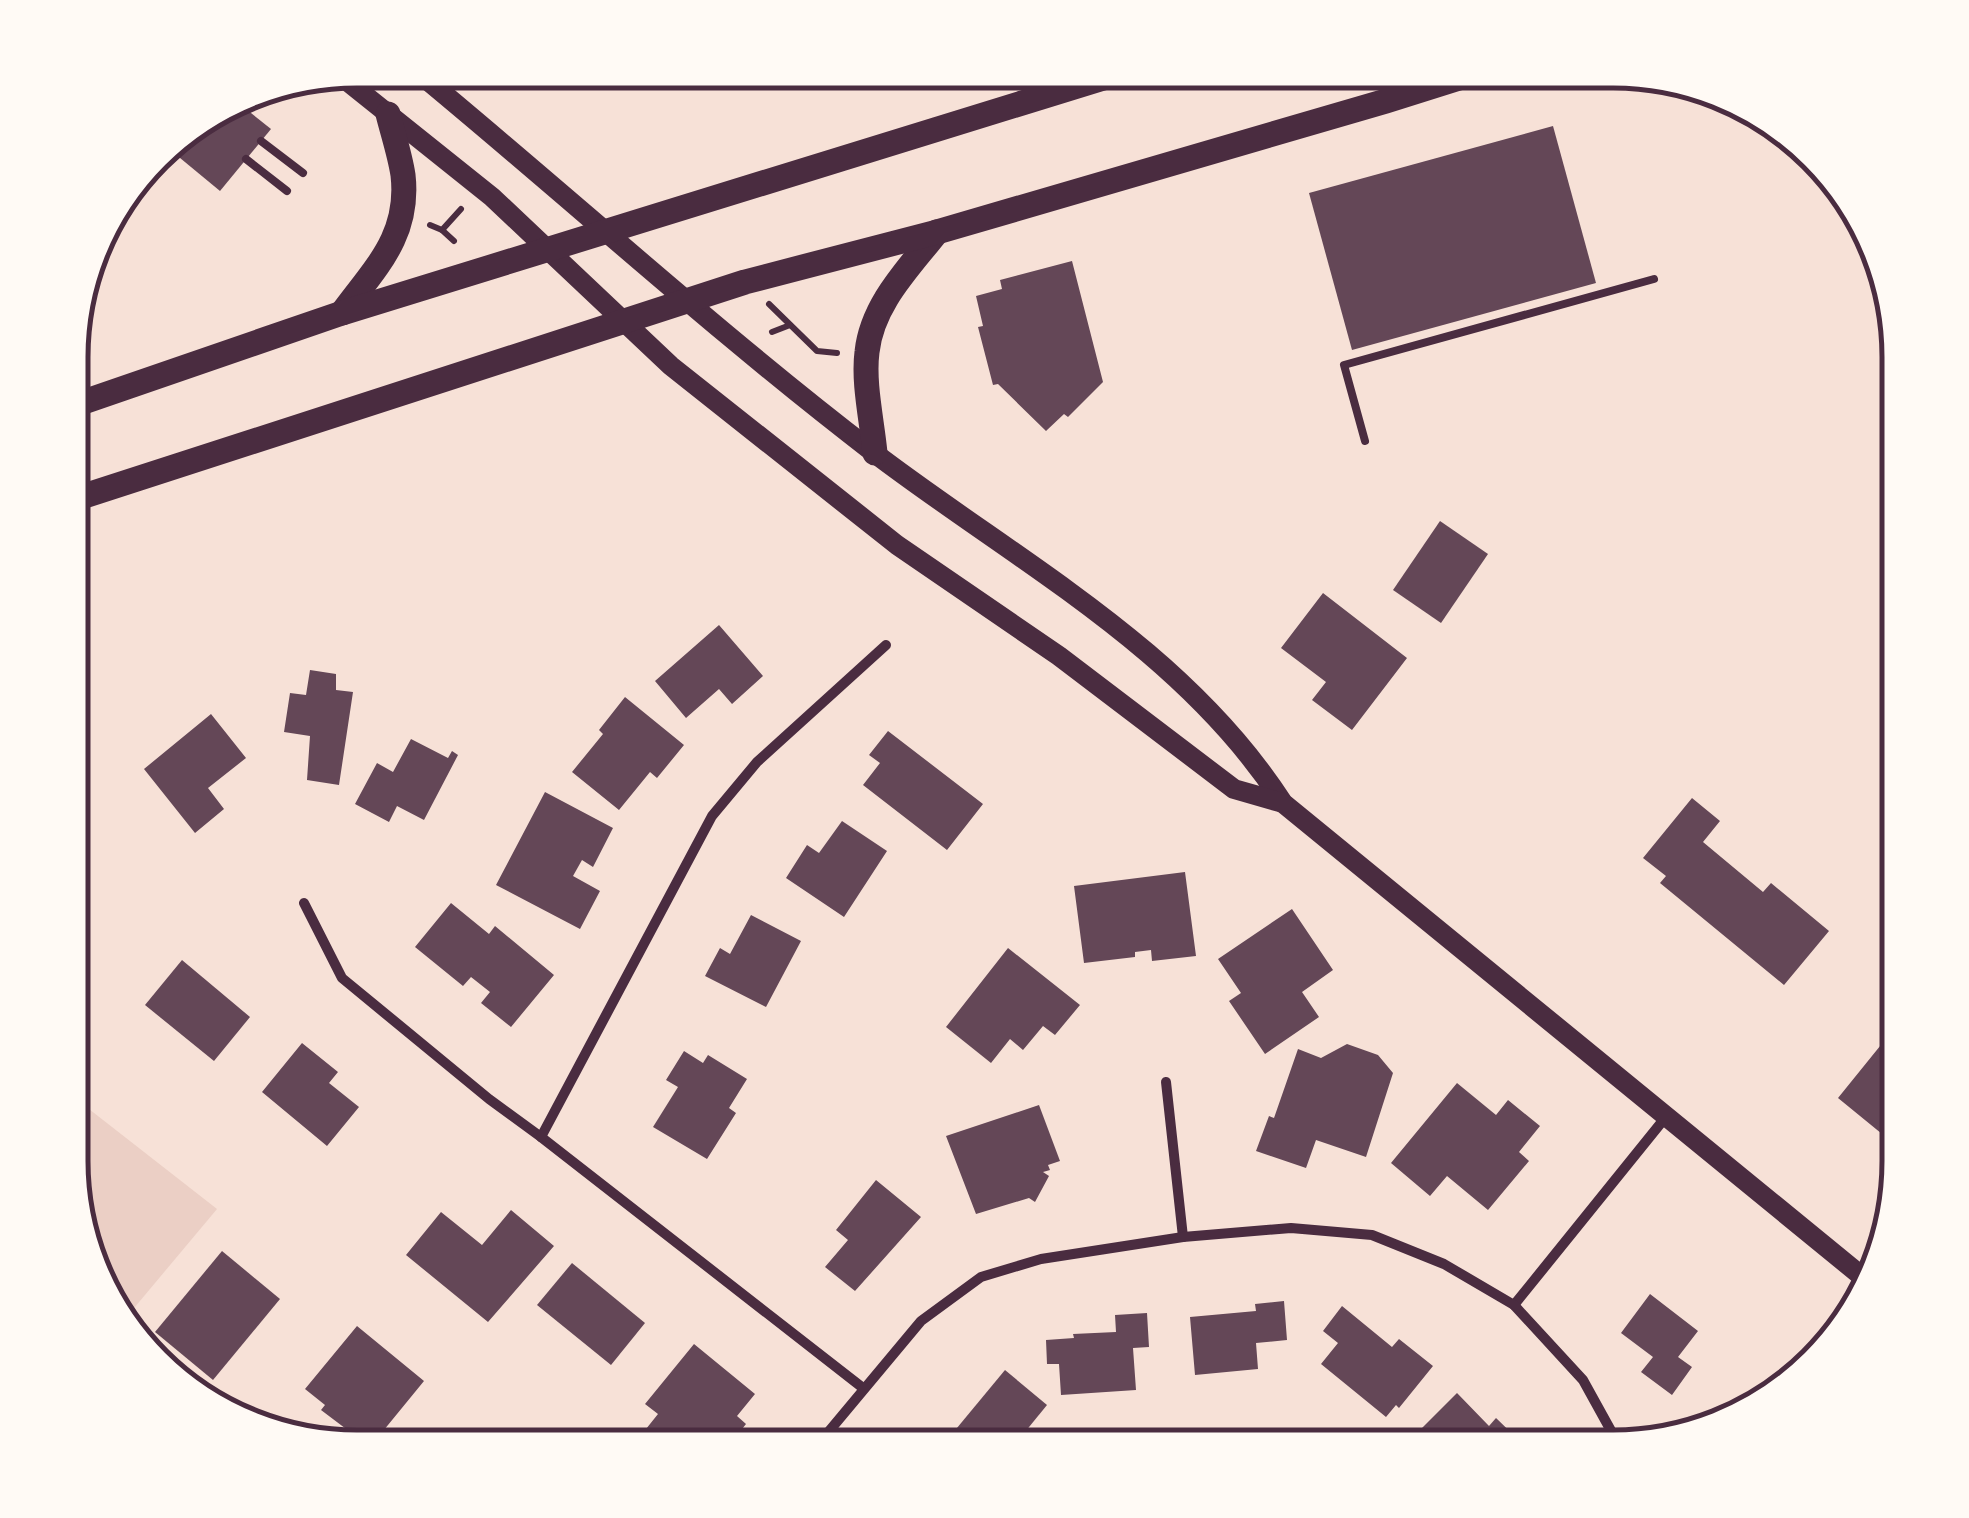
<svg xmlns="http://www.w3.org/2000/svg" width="1969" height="1518" font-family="'Alegreya Sans',sans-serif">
<rect width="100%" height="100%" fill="#f7e1d7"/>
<path fill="#ebcfc5" d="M71 1095 217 1209 124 1320 100 1289 71 1181Z"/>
<g fill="#644757">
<path d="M236 101 271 129 220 191 174 153 199 122Z"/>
<path d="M1553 126 1596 283 1352 350 1309 193Z"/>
<path d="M1072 261 1103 382 1068 417 1064 414 1046 431 998 384 993 385 978 327 983 326 976 296 1002 289 1000 280Z"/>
<path d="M1440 521 1488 554 1441 623 1393 590Z"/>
<path d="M1323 593 1407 658 1352 730 1312 700 1326 682 1281 648Z"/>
<path d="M719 625 763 676 732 704 719 689 686 718 655 681Z"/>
<path d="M310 670 336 674V690L353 692 339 785 307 780 310 736 284 732 290 693 306 695Z"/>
<path d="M625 697 684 745 657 778 650 772 619 810 572 772 603 734 599 730Z"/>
<path d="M211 714 246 758 208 788 224 809 195 833 144 769Z"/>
<path d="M888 731 983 804 947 850 863 785 880 763 869 755Z"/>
<path d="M411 739 448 758 452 751 458 755 424 820 397 806 389 822 355 804 377 763 393 772Z"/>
<path d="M545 792 613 828 593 867 582 860 573 876 600 891 580 929 496 885Z"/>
<path d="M1692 798 1720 821 1703 842 1763 892 1771 883 1829 931 1784 985 1660 883 1666 876 1643 858Z"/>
<path d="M842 821 887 851 844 917 786 878 807 845 819 853Z"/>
<path d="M1185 872 1196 956 1152 961 1151 950 1135 952V957L1084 963 1074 886Z"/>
<path d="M451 903 489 934 495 926 554 975 511 1027 481 1003 490 992 471 977 463 986 415 947Z"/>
<path d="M1292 909 1333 970 1302 992 1319 1017 1265 1054 1229 1001 1241 993 1218 959Z"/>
<path d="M751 915 801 941 766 1007 705 976 720 948 730 954Z"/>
<path d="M1008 948 1080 1005 1055 1035 1043 1026 1023 1050 1010 1039 991 1063 946 1027Z"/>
<path d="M182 960 250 1017 214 1061 145 1005Z"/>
<path d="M1893 1030 1898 1034V1068L1893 1074 1898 1078V1147L1838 1098Z"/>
<path d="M302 1043 338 1072 329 1083 359 1107 327 1146 262 1092Z"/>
<path d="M1347 1044 1378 1055 1393 1073 1366 1157 1316 1140 1306 1168 1256 1151 1269 1116 1274 1118 1298 1049 1321 1058Z"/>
<path d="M684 1051 703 1063 708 1055 747 1079 729 1108 736 1113 707 1159 653 1127 678 1087 666 1080Z"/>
<path d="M1457 1083 1496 1115 1508 1100 1540 1126 1519 1152 1529 1161 1488 1210 1447 1176 1430 1196 1391 1163Z"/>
<path d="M1039 1105 1060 1161 1048 1165 1050 1170 1043 1172 1049 1176 1035 1202 1029 1198 976 1214 946 1136Z"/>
<path d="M876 1180 921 1217 855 1291 825 1267 848 1240 836 1230Z"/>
<path d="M511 1210 554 1246 488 1322 406 1255 441 1212 482 1245Z"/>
<path d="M222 1251 280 1299 213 1380 155 1332Z"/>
<path d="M572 1263 645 1323 611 1365 537 1305Z"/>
<path d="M1650 1294 1698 1331 1678 1357 1692 1367 1672 1395 1641 1372 1653 1357 1621 1333Z"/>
<path d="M1284 1301 1287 1340 1256 1343 1258 1369 1195 1375 1190 1317 1256 1311 1255 1304Z"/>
<path d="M1342 1306 1392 1347 1399 1339 1433 1366 1399 1408 1396 1405 1386 1417 1321 1364 1338 1343 1323 1331Z"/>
<path d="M1147 1313 1149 1347 1133 1348 1136 1390 1061 1395 1059 1364H1047L1046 1340 1074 1338 1073 1334 1116 1332 1115 1315Z"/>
<path d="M357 1326 424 1381 370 1447 321 1410 325 1405 305 1389Z"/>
<path d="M694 1344 755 1394 737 1416 746 1424 727 1448H659L642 1434 658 1414 645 1404Z"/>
<path d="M1005 1370 1047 1405 1012 1448H957L947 1440Z"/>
<path d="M1457 1393 1489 1426 1496 1418 1527 1448H1428L1415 1435Z"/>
<path d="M1720 1421V1423L1677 1433 1676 1426Z"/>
<path d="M617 1436 630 1448H608Z"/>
</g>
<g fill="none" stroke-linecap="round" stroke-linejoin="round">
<g stroke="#4a2c40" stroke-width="6">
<path d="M430 225 442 230 461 209"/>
<path d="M442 230 454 241"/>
<path d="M769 304 817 351 837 353"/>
<path d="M772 332 790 325"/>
</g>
<g stroke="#4a2c40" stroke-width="8">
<path d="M261 141 303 173"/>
<path d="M246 159 287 191"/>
<path d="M1365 441 1344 365 1654 279"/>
</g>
<g stroke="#4a2c40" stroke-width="10">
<path d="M304 903 342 978 489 1099 541 1137 863 1388"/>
<path d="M1166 1082 1183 1237"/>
<path d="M541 1137 712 816 757 762 886 645"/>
<path d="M1514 1305 1665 1118"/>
<path d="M815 1448 921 1321 981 1277 1041 1259 1183 1237 1291 1228 1372 1235 1444 1264 1514 1305 1583 1380 1620 1447"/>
</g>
<g stroke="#4a2c40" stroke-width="20">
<path d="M415 70C568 196 715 331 873 452 1016 561 1183 648 1283 803L1870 1283"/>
<path d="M337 73 492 197 671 366 897 545 1059 656 1234 789 1283 803"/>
</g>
<g stroke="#4a2c40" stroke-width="25">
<path d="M342 313C375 268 410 236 403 175 400 155 393 134 388 114"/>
<path d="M72 406 342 313 1129 70"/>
<path d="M875 453C872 421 863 383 867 352 872 304 909 268 937 232"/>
<path d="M72 500 745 282 937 232 1386 101 1481 71"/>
</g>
</g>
<path d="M0 0H1969V1518H0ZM357 88H1613A269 269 0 0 1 1882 357V1161A269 269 0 0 1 1613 1430H357A269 269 0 0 1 88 1161V357A269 269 0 0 1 357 88Z" fill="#fffaf5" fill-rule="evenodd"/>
<path fill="none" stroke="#4a2c40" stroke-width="5" d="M357 88H1613A269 269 0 0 1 1882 357V1161A269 269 0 0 1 1613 1430H357A269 269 0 0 1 88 1161V357A269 269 0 0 1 357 88Z"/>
</svg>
